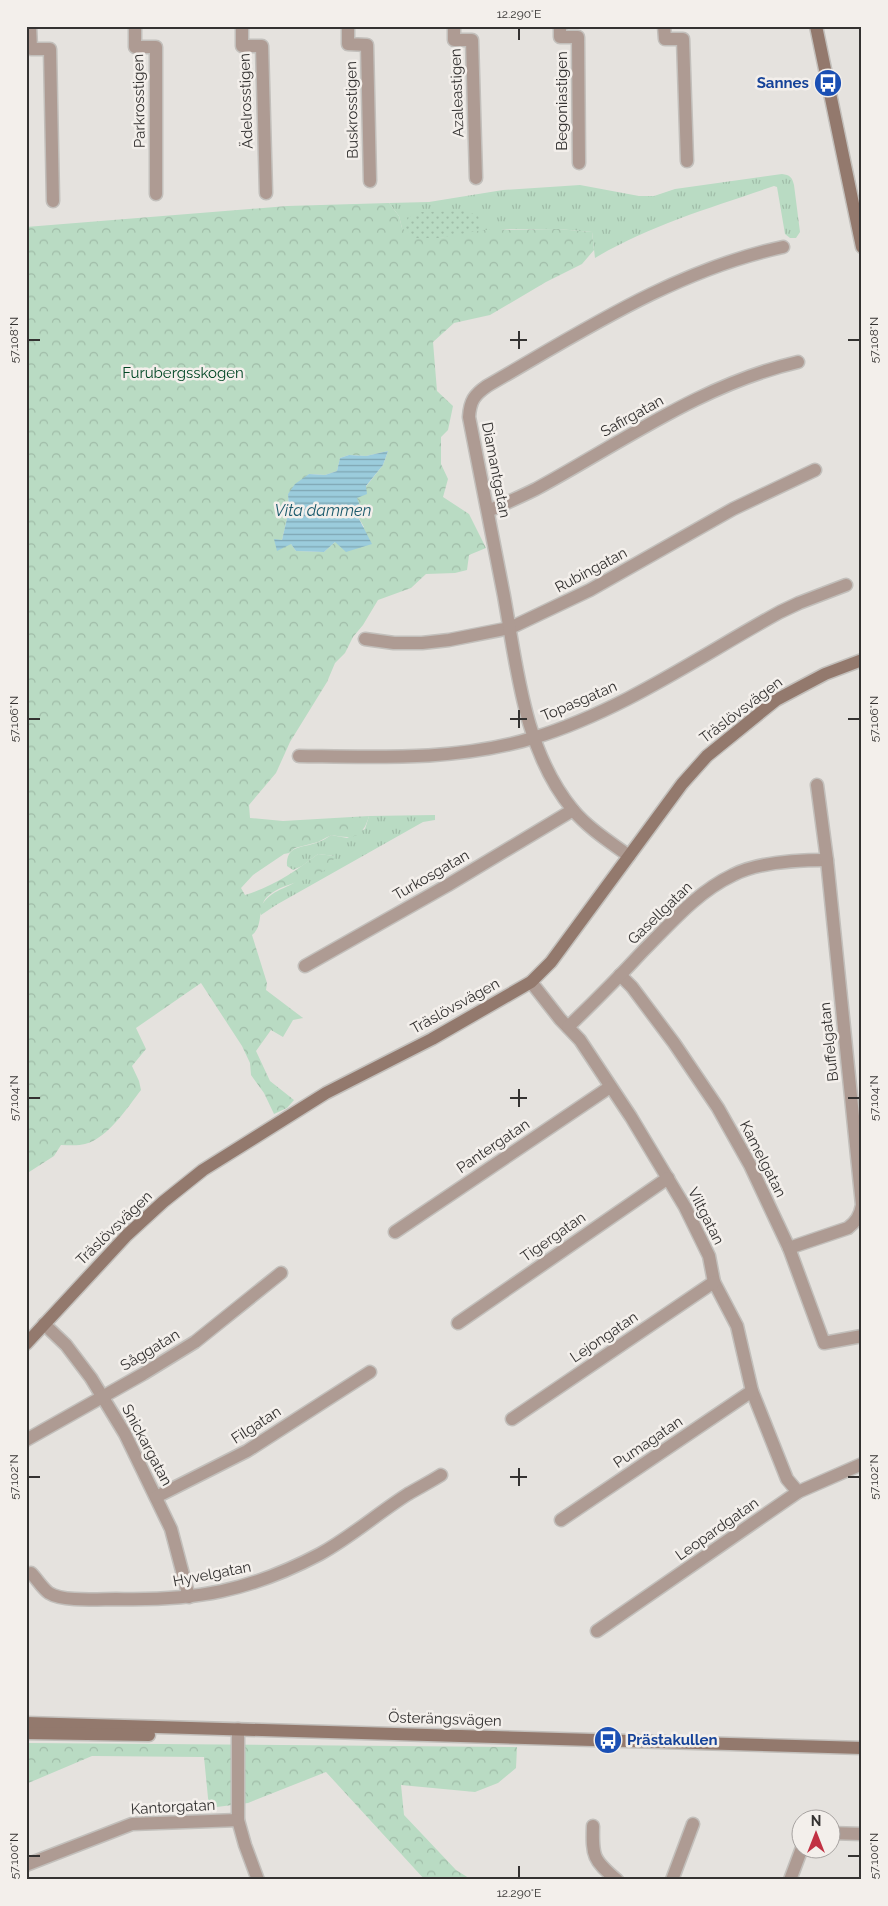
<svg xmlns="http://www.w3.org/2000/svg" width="888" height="1906" font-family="Raleway,sans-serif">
<defs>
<pattern id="grass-tufts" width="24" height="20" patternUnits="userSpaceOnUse" patternTransform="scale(1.25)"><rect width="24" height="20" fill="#b9dbc3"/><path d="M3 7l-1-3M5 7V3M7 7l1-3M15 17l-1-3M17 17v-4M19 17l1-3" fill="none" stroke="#a0bca8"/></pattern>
<pattern id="forest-crowns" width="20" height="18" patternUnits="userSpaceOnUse" patternTransform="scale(1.25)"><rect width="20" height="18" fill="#b9dbc3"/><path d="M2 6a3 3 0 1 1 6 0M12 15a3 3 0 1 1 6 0" fill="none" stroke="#a0bca8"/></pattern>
<pattern id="park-dots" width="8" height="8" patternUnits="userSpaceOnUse" patternTransform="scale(1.25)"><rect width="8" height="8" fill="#b9dbc3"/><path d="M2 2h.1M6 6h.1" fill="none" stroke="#a0bca8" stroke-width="1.8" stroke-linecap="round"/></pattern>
<pattern id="water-rules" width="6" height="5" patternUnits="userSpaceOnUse" patternTransform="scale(1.25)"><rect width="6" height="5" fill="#9bccdc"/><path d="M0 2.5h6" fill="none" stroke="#7fa6b3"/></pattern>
</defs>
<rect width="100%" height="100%" fill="#e5e2de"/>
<g fill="url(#grass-tufts)">
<path d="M782 174C790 175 792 177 794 185L800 232 796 238H790L785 234 777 187 774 186C713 207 650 225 595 258L592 232 558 229H509L439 238 402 228 399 216 389 203 429 202 503 190 580 185 639 196H654L675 189Z"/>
<path d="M435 815V820L423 822 276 905 261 915 259 909C269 893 276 892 292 884 307 876 321 865 335 856L318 854 302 866 293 870 287 866C286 845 302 848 316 843 322 841 327 838 331 835L347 838 365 829 369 816Z"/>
</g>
<g fill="url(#forest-crowns)" fill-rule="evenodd">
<path d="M389 203 399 216 402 228 439 238 483 230 558 229 592 232 594 250 582 264 546 282 490 315 454 323 433 342 437 391 453 406 448 430 441 437V464L448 479 443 497 469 514 486 548 469 555 467 570 455 573 426 574 411 588 378 600 363 625 353 637 345 653 335 663 327 682 290 742 276 773 249 805 250 818 283 821 369 816C362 839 353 839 331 835L318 842 295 848 289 853 284 854 253 875 241 888 245 895C272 887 296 871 318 854L335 856C325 884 286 878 267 897 257 907 264 926 252 935L267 983 266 990 303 1018 293 1020 283 1037 271 1030 256 1051 270 1081 294 1100 287 1108 274 1114 264 1093 251 1075 250 1063 242 1046 201 983 136 1028 146 1049 132 1066 139 1081 141 1090C128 1107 107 1139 85 1144 78 1146 69 1145 61 1145L54 1156 26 1174V227L287 206ZM388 451 383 465 357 498V515L364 527 335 542 324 552 296 551 291 544 282 540 289 510 288 494 309 474 325 475 337 471 340 458 349 455 366 456Z"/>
<path d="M26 1743 517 1747 516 1768 498 1783 475 1792 401 1785 404 1815 456 1870 472 1880H425L326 1772 248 1803 209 1808 204 1757 92 1756 26 1784Z"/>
</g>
<path fill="url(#park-dots)" d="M467 211 478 216 483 230 439 238H414L402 228 409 217 419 212Z"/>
<path fill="url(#water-rules)" d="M388 451 383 465 366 486 367 494 357 498 361 508 357 515 372 544 346 552 335 542 324 552 296 551 291 544 277 551 274 539 282 540 289 510 288 494 295 484 309 474 325 475 337 471 340 458 349 455 366 456Z"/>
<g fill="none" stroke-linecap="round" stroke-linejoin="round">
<defs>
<g id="street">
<path d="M30 26 31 49H50L53 201"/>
<path d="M135 26V47H156V194"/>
<path d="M242 26V46H262L266 193"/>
<path d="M348 26V44L367 45 370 181"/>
<path d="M454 26V40H472L476 178"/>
<path d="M560 26V37H578L579 163"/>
<path d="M664 26 665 39H683L687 161"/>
<path d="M488 511C504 504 520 497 536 489 621 443 702 384 798 362"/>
<path d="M365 639 394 643H422L449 640 510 628 590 590 733 509 815 470"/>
<path d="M299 756C377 757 458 761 533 738 622 711 700 656 780 612L799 603 846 585"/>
<path d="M629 856C610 842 588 828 573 810 524 751 517 668 504 596 492 536 481 476 469 417 470 401 474 395 487 386 581 332 675 270 783 247"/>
<path d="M305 966 448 885 573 810"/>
<path d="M620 975 632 987 674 1043 718 1108 750 1165 789 1248 824 1343 862 1336"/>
<path d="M531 982 560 1019 580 1040 631 1117 685 1207 709 1256 714 1282 737 1326 752 1391 787 1479 798 1492"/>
<path d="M568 1027C594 1002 619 977 643 951 671 923 697 892 733 875 758 862 799 860 827 860"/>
<path d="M395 1232 610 1087"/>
<path d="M789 1248 848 1228C856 1222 860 1216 862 1205L827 860 817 785"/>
<path d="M458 1323 668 1178"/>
<path d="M44 1324 66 1345 91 1378 125 1434 171 1529 189 1597"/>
<path d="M512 1419 714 1282"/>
<path d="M26 1440 143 1374 195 1342 281 1273"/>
<path d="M156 1497 247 1451 370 1372"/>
<path d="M561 1520 752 1391"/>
<path d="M31 1573C37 1579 42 1588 49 1593 63 1602 99 1599 116 1599 195 1601 250 1591 320 1554 351 1537 378 1513 408 1494 418 1488 430 1482 441 1475"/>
<path d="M597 1631 798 1492 862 1464"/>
<path d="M238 1729V1820L245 1845 258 1880"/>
<path d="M593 1826C592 1856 593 1860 617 1880"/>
<path d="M830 1833 862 1834"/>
<path d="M26 1865 132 1824 238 1820"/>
<path d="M672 1880 693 1824"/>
<path d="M790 1880 802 1848"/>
</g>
<g id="secondary">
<path d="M816 26 862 247"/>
<path d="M26 1344 127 1235 163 1202 203 1170 326 1093 432 1039 531 982 551 962 682 784 707 756 776 700 825 674 862 660"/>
<path d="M26 1723 862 1748"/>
<path d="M26 1733 149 1735"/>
</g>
</defs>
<use href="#street" stroke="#c2bfbb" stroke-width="15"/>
<use href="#secondary" stroke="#c2bfbb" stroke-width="15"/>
<use href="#street" stroke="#ae9b93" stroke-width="12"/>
<use href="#secondary" stroke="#93796d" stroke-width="12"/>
</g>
<path fill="none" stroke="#343231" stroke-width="2" d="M519 28V40M519 331V349M28 340H40M510 340H527M848 340H860M519 710V728M28 719H40M510 719H527M848 719H860M519 1089V1107M28 1098H40M510 1098H527M848 1098H860M519 1468V1486M28 1477H40M510 1477H527M848 1477H860M28 1856H40M848 1856H860M519 1866V1878"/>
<defs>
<symbol id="bus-disc" viewBox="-11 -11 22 22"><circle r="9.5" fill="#1a4fb4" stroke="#f3efeb"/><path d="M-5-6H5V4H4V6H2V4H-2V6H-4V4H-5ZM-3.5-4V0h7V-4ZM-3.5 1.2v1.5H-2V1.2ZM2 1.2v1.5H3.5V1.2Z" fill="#fff"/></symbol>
</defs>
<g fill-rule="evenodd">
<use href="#bus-disc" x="812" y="67" width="32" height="32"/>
<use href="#bus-disc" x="592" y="1724" width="32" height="32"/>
</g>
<g text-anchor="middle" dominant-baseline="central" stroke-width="5" stroke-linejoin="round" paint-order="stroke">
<g font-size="15" font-weight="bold" fill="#164399" stroke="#f3efeb" text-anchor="end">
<text x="809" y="83">Sannes</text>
<text x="627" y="1740" text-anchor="start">Prästakullen</text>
</g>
<g font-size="15" fill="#343231" stroke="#f3efeb">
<text transform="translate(457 93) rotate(-92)">Azaleastigen</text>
<text transform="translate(139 101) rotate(-91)">Parkrosstigen</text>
<text transform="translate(246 101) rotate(-92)">Ädelrosstigen</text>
<text transform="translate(562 101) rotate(-90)">Begoniastigen</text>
<text transform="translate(352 110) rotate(-91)">Buskrosstigen</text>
<text transform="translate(632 416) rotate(-29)">Safirgatan</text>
<text transform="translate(496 470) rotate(79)">Diamantgatan</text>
<text transform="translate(591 570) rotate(-28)">Rubingatan</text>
<text transform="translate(579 701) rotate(-23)">Topasgatan</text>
<text transform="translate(741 710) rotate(-37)">Träslövsvägen</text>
<text transform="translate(431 875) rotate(-30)">Turkosgatan</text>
<text transform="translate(660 913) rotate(-44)">Gasellgatan</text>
<text transform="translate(455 1006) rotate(-29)">Träslövsvägen</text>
<text transform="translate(829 1042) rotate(-96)">Buffelgatan</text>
<text transform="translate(493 1146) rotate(-34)">Pantergatan</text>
<text transform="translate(763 1159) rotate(63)">Kamelgatan</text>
<text transform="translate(706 1216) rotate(63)">Viltgatan</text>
<text transform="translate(114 1228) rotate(-44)">Träslövsvägen</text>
<text transform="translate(553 1237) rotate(-35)">Tigergatan</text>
<text transform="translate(604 1337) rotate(-34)">Lejongatan</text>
<text transform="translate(150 1350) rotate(-31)">Såggatan</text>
<text transform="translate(256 1425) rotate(-33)">Filgatan</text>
<text transform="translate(648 1442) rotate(-34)">Pumagatan</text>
<text transform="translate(147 1445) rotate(62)">Snickargatan</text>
<text transform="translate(717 1529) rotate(-35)">Leopardgatan</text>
<text transform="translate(212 1574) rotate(-11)">Hyvelgatan</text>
<text transform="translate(445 1719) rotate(2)">Österängsvägen</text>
<text transform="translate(173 1807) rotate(-3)">Kantorgatan</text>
</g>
<g font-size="15" fill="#004624" stroke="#f3efeb">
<text x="183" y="373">Furubergsskogen</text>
</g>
<g font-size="16" font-style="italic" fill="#1b5a6c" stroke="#f3efeb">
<text x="323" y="510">Vita dammen</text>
</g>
</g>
<rect width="888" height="1906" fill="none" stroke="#f3efeb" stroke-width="55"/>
<g transform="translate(816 1834)"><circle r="24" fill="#f3efeb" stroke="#a7a3a1"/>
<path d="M0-4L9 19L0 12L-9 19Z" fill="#c13143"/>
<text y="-8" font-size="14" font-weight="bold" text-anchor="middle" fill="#343231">N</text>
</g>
<rect x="28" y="28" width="832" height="1850" fill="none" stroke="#343231" stroke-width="2"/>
<g font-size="12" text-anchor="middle" fill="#343231">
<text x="519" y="18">12.290°E</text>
<text transform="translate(14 340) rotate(-90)" y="4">57.108°N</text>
<text transform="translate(874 340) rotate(-90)" y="4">57.108°N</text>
<text transform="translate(14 719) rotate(-90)" y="4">57.106°N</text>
<text transform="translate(874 719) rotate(-90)" y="4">57.106°N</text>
<text transform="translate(14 1098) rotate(-90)" y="4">57.104°N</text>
<text transform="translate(874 1098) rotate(-90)" y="4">57.104°N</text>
<text transform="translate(14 1477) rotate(-90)" y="4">57.102°N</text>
<text transform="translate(874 1477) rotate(-90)" y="4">57.102°N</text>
<text transform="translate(14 1856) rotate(-90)" y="4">57.100°N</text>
<text transform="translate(874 1856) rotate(-90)" y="4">57.100°N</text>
<text x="519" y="1897">12.290°E</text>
</g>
</svg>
